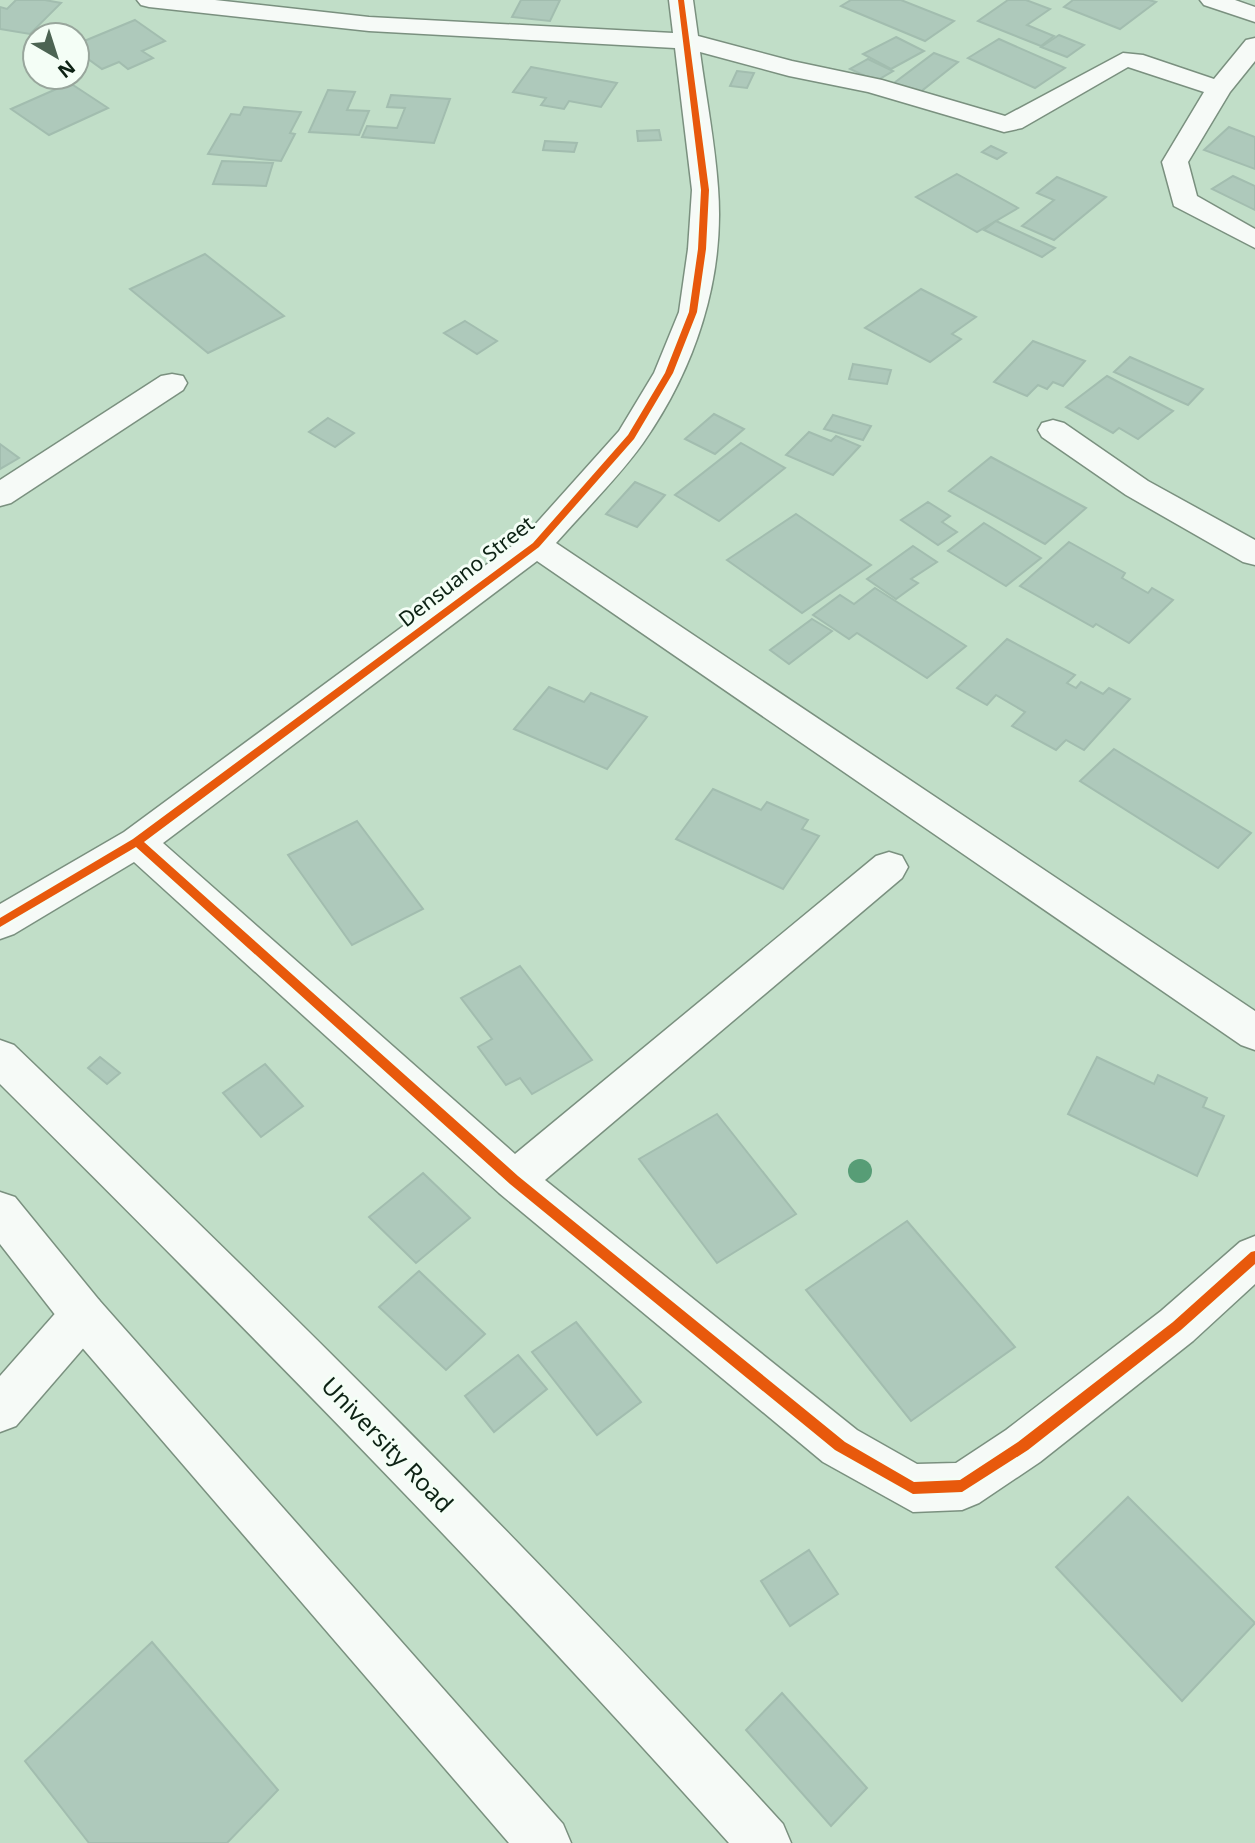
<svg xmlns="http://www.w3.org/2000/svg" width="1255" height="1843" font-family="'Noto Sans',sans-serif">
<rect width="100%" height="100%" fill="#c1dec8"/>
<g fill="#aec9bb" stroke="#a2bdaf" stroke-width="2">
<path d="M16 0H45L61 3 30 34 0 29V7L7 9Z"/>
<path d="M521 0H560L550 21 512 17Z"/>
<path d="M851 0H901L954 21 925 41 841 6Z"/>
<path d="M1008 0H1026L1050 9 1027 25 1054 36 1041 46 978 21Z"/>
<path d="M1073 0H1149L1156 2 1120 29 1064 7Z"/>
<path d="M135 20 165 41 142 51 153 58 128 69 119 62 102 69 77 51V44Z"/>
<path d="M1059 35 1084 45 1067 57 1041 47Z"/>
<path d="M896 37 924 51 891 69 863 54Z"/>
<path d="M999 39 1065 68 1035 88 968 58Z"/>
<path d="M934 53 958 62 919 93 894 83Z"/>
<path d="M868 59 893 71 876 81 850 69Z"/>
<path d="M531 67 617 83 601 107 569 101 564 109 541 105 546 98 513 92Z"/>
<path d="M737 71 754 73 747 88 730 86Z"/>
<path d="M70 83 108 108 49 135 11 109Z"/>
<path d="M328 90 355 92 347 110 369 111 359 135 309 132Z"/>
<path d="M391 95 450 99 434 143 362 137 367 126 397 128 405 108 387 107Z"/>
<path d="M244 107 301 112 290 133 295 134 281 161 208 154 231 114 240 115Z"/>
<path d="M1229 127 1255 137V169L1204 150Z"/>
<path d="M659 130 661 140 638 141 637 131Z"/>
<path d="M545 141 577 143 574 152 543 150Z"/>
<path d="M991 146 1006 153 997 159 982 152Z"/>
<path d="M222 161 273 163 266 186 213 184Z"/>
<path d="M957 174 1018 208 977 232 916 197Z"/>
<path d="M1233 176 1255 186V210L1212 189Z"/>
<path d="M1057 177 1106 197 1054 240 1022 226 1054 200 1037 193Z"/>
<path d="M996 221 1055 248 1042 257 984 230Z"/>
<path d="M205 254 284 316 208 353 130 289Z"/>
<path d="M921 289 976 317 952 334 961 339 930 362 865 328Z"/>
<path d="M465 321 497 341 477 354 444 333Z"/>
<path d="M1033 341 1085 361 1063 386 1053 382 1047 389 1038 385 1027 396 994 382Z"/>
<path d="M1130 357 1203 389 1188 405 1114 372Z"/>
<path d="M853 364 891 370 887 384 849 379Z"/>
<path d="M1107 376 1173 411 1138 439 1119 428 1113 433 1066 407Z"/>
<path d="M714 414 744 429 715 454 685 439Z"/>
<path d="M833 415 871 426 863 440 824 429Z"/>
<path d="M328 418 354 433 335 447 309 432Z"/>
<path d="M809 432 831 441 836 436 860 446 833 475 786 455Z"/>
<path d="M741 443 785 468 719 521 675 495Z"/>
<path d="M0 444 19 458 0 469Z"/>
<path d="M991 457 1086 508 1045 544 949 491Z"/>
<path d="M635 482 665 495 637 527 606 514Z"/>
<path d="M928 502 950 516 942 522 957 532 938 545 901 520Z"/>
<path d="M796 514 871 565 802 613 727 560Z"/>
<path d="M984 523 1041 558 1006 586 948 551Z"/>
<path d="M1069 542 1125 573 1122 578 1148 593 1152 588 1173 600 1129 643 1096 624 1093 627 1020 586Z"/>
<path d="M913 546 937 562 911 579 918 583 896 599 867 579Z"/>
<path d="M875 588 966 646 927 678 857 633 849 639 813 615 840 595 854 604Z"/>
<path d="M812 619 832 631 789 664 770 650Z"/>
<path d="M1007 639 1075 675 1067 683 1076 688 1081 682 1103 694 1109 688 1130 699 1084 750 1066 740 1056 750 1012 726 1025 712 996 695 987 705 957 688Z"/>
<path d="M549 687 584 702 591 693 647 717 607 769 514 729Z"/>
<path d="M1114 749 1251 833 1218 868 1080 781Z"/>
<path d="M713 789 761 810 767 802 808 820 802 829 819 836 783 889 676 839Z"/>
<path d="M357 821 423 909 352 945 288 855Z"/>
<path d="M520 966 592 1060 532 1094 520 1078 506 1085 478 1047 492 1039 461 998Z"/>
<path d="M100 1057 120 1073 107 1084 88 1068Z"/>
<path d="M1097 1057 1154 1084 1158 1075 1207 1098 1203 1107 1224 1116 1197 1176 1068 1114Z"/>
<path d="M265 1064 303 1106 261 1137 223 1093Z"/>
<path d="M717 1114 796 1214 717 1263 639 1159Z"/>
<path d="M423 1173 470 1218 416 1263 369 1217Z"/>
<path d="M907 1221 1015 1347 911 1421 806 1290Z"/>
<path d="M419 1271 485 1334 446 1370 379 1307Z"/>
<path d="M576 1322 641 1402 597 1435 532 1352Z"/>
<path d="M518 1355 547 1389 494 1432 465 1396Z"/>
<path d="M1128 1497 1255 1623 1182 1701 1056 1567Z"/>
<path d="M809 1550 838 1594 790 1626 761 1581Z"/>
<path d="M152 1642 278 1790 227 1843H89L25 1761Z"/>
<path d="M782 1693 867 1788 831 1826 746 1730Z"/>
</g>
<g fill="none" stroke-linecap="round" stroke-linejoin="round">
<defs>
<g id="street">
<path d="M137 0H215L369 17 673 33 669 0H693L698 36 792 61 882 80 1005 116 1123 53 1143 55 1214 79 1246 40 1255 38V61L1230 92 1188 162 1197 196 1255 229V248L1174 206 1162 162 1204 92 1128 67 1022 128 1004 132 868 92 789 76 700 52C706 97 715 143 718 188 725 279 695 369 643 443 618 478 585 510 556 543L1255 1011V1050L1241 1045 537 561 163 843 515 1154 876 856 889 852 902 856 908 867 902 878 545 1180 857 1430 917 1464 956 1463 1006 1430 1161 1311 1240 1242 1255 1236V1284L1193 1341 1040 1462 979 1503 962 1510 913 1512 823 1462 499 1193 134 862 14 934 0 939V904L124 832 524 537 619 431 654 373 679 312 688 249 692 190 675 48 369 31 149 7 141 5Z"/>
<path d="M1200 0H1235L1255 7V22L1204 5Z"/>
<path d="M172 374 183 376 187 383 183 390 11 503 0 506V480L161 376Z"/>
<path d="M1053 420 1064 423 1148 481 1255 540V565L1243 562 1126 495 1042 437 1038 430 1042 423Z"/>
<path d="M83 1294 99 1300 105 1315 99 1330 16 1426 0 1432V1376L67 1300Z"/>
</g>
<g id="highway">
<path d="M0 1040 14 1045C278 1298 537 1554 783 1824L791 1843H729C495 1581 249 1331 0 1084Z"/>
<path d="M0 1192 15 1197 99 1300 563 1824 571 1843H509L67 1330 0 1244Z"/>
</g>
</defs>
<use href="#street" stroke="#7a907f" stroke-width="3"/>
<use href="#highway" stroke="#7a907f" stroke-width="3"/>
<use href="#street" fill="#f6faf7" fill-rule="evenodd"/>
<use href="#highway" fill="#f6faf7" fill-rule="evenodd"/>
<defs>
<path id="cycleway" d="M678 0H684L709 190 706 249 697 312 673 373 634 439 539 547 144 842 518 1176 845 1442 914 1482 960 1480 1018 1442 1173 1322 1251 1252 1255 1251V1264L1181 1330 1028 1450 962 1492 913 1494 835 1450 510 1184 136 847 0 927V918L133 839 533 543 628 435 665 373 689 312 698 249 701 190Z"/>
</defs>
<use href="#cycleway" stroke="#f4fef6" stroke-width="5"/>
<use href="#cycleway" fill="#e8590c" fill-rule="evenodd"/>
</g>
<circle fill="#579d76" cx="860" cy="1171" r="12"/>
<g text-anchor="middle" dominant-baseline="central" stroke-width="6" stroke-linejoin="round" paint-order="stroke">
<g font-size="21" fill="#0d2214" stroke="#f4fef6">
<text transform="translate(466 571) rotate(-38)">Densuano Street</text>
</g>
<g font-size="24" fill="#0d2214" stroke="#f4fef6">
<text transform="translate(388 1444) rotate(46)">University Road</text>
</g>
</g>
<g transform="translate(56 56) rotate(141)"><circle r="33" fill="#f4fef6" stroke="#98a69c" stroke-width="2"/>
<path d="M0-5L12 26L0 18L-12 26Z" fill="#4c6453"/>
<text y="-10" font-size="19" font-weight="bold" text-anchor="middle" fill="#0d2214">N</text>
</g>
</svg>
